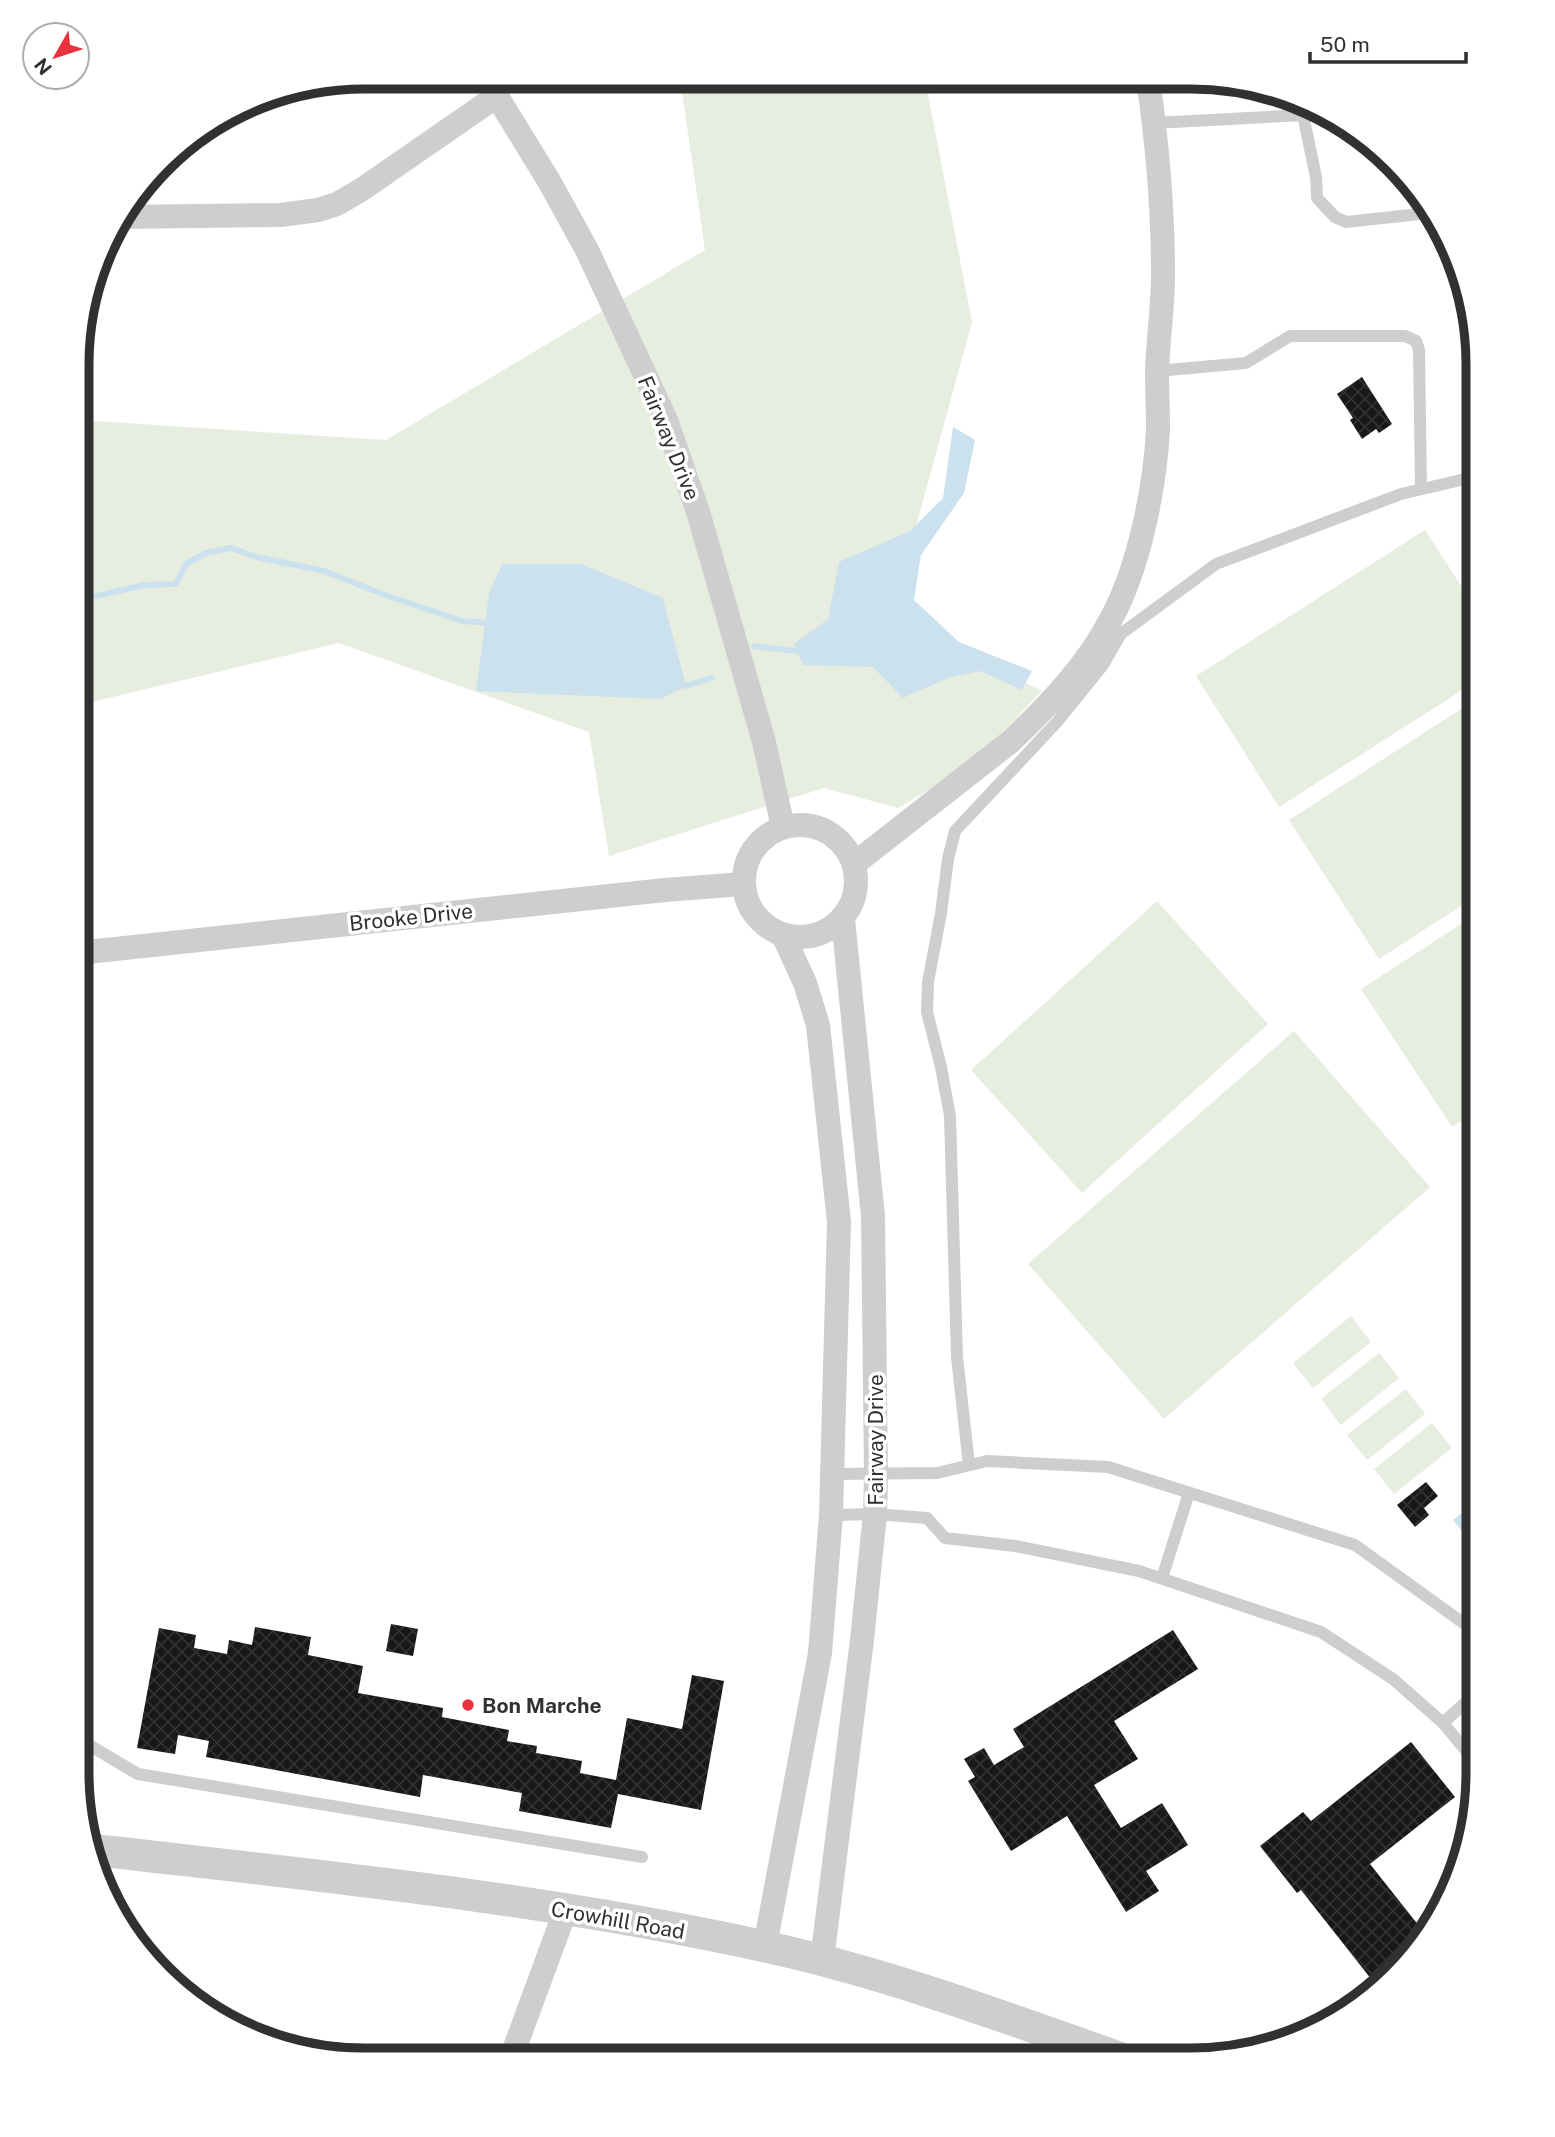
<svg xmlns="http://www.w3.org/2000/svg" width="1555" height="2137" font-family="'Public Sans',sans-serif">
<defs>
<pattern id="building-cross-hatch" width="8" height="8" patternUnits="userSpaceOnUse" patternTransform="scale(1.75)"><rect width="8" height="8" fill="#181818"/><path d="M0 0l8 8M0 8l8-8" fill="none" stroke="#313131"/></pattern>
</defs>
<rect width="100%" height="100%" fill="#fff"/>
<g fill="#e7eedf">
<path d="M680 78 925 79 972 322 901 581 922 633 1042 691 969 767 898 808 824 788 609 856 589 732 339 643 79 705V420L386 440 705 250Z"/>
<path d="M1425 530 1478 612V680L1279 807 1196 676Z"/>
<path d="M1478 698V895L1379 959 1289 820Z"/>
<path d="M1157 901 1268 1024 1082 1193 971 1070Z"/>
<path d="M1478 913V1110L1452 1127 1361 989Z"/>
<path d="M1294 1031 1430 1187 1164 1419 1028 1264Z"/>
<path d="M1351 1316 1371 1342 1313 1388 1293 1363Z"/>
<path d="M1379 1353 1399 1378 1341 1425 1321 1399Z"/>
<path d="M1406 1389 1425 1414 1367 1460 1347 1435Z"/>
<path d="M1432 1423 1452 1448 1394 1494 1374 1469Z"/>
</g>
<g fill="#cbe1ee">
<path d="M953 427 975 440 964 493 921 555 914 600 959 642 1032 671 1022 690 980 671 948 678 903 698 873 667 803 665 794 644 828 619 839 562 910 531 943 498Z"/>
<path d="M502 564H581L663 598 686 686 661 699 476 691 489 593Z"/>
<path d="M1477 1501V1551L1453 1520Z"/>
</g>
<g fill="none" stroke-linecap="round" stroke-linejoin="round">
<g stroke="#cbe1ee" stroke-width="6">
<path d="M79 600 144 585 176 584 186 564 206 553 231 548 257 557 324 571 385 595 462 621 490 623"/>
<path d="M754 646 797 651 805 648"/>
<path d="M682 682 686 686 712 678"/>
</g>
</g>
<g fill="url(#building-cross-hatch)">
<path d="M1362 377 1392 424 1379 433 1376 429 1362 439 1350 420 1353 418 1337 394Z"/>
<path d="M1426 1482 1438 1496 1424 1508 1429 1515 1415 1527 1397 1505Z"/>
<path d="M391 1624 418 1629 413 1656 386 1651Z"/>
<path d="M255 1627 311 1637 308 1655 363 1666 358 1693 443 1708 442 1717 509 1730 507 1741 537 1746 536 1753 582 1761 580 1773 616 1780 627 1718 682 1729 692 1675 724 1681 701 1810 618 1794 611 1828 519 1811 522 1793 423 1775 420 1797 206 1757 209 1741 178 1735 175 1754 137 1748 159 1628 196 1635 194 1648 227 1654 229 1640 252 1645Z"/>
<path d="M1173 1630 1198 1669 1114 1721 1138 1759 1094 1785 1121 1828 1162 1803 1188 1845 1146 1871 1159 1891 1126 1912 1067 1816 1011 1851 968 1781 975 1777 964 1759 984 1748 994 1765 1024 1747 1013 1729Z"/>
<path d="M1411 1742 1455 1797 1370 1864 1427 1936 1379 1989 1301 1890 1297 1893 1260 1846 1303 1812 1311 1821Z"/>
</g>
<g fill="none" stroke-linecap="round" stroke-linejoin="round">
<g stroke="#cecece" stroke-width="12">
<path d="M1311 105 1303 115 1316 177 1317 198 1335 217 1346 222 1429 213"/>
<path d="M1154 123 1303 115"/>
<path d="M1157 371 1246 363 1290 336H1405L1416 341 1419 350 1421 489"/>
<path d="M1118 636 1216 564 1401 494 1478 476"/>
<path d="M969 1465 957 1357 950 1116 941 1067 927 1012 928 982 941 913 948 859 955 831 1057 722 1103 665 1122 632"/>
<path d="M833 1474 937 1473 987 1461 1108 1467 1355 1545 1477 1633"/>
<path d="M831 1515 875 1514 927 1518 945 1538 1015 1546 1139 1571 1321 1632 1393 1679 1443 1723 1477 1764"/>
<path d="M1162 1578 1189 1493"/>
<path d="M1443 1723 1477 1692"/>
<path d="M77 1738 138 1774 642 1857"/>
</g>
<g stroke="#cecece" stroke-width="24">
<path d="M485 77 549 181 587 250 666 420 699 515 764 742 783 827"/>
<path d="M119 217 281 215 318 210 337 204 361 190 497 96"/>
<circle cx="800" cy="881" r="56"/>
<path d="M854 864 1010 742C1048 706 1087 666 1111 619 1139 568 1155 488 1158 429 1158 410 1157 390 1157 371 1158 339 1163 307 1163 275 1163 213 1157 141 1148 79"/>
<path d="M78 953 665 890 743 884"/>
<path d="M765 1946 820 1653 831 1515 839 1222 818 1025 805 983 783 935"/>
<path d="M822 1960 862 1640 875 1514 876 1475 873 1216 843 919"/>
<path d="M511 2058 566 1909"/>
</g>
<path stroke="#cecece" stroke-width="32" d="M95 1850C319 1876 546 1898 767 1947 890 1974 1007 2018 1126 2060"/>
</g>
<circle fill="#ea3140" stroke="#fff" stroke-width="2.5" cx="468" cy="1705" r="7"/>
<g text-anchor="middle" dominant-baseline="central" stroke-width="7" stroke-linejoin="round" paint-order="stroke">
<g font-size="21" fill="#313131" stroke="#fff">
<text transform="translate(669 438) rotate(68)">Fairway Drive</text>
<text transform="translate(411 917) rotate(-6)">Brooke Drive</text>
<text transform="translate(875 1440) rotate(-90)">Fairway Drive</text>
<text transform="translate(618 1920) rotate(10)">Crowhill Road</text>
</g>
<g font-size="21" font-weight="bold" fill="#313131" stroke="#fff" text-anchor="start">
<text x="482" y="1705">Bon Marche</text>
</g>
</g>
<path d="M0 0H1555V2137H0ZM364 89H1191A275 275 0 0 1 1466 364V1773A275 275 0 0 1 1191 2048H364A275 275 0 0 1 89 1773V364A275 275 0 0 1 364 89Z" fill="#fff" fill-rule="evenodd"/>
<path fill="none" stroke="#313131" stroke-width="9" d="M364 89H1191A275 275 0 0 1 1466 364V1773A275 275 0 0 1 1191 2048H364A275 275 0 0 1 89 1773V364A275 275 0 0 1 364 89Z"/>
<g transform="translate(56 56) rotate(231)"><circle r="33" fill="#ffffff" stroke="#adadad" stroke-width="2"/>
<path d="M0-5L12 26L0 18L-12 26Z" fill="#ea3140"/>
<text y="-10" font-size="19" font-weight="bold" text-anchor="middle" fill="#313131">N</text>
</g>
<path d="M1310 52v10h156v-10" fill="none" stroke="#313131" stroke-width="3.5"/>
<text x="1320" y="52" font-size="21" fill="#313131" stroke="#ffffff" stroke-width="5" paint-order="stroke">50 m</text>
</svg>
